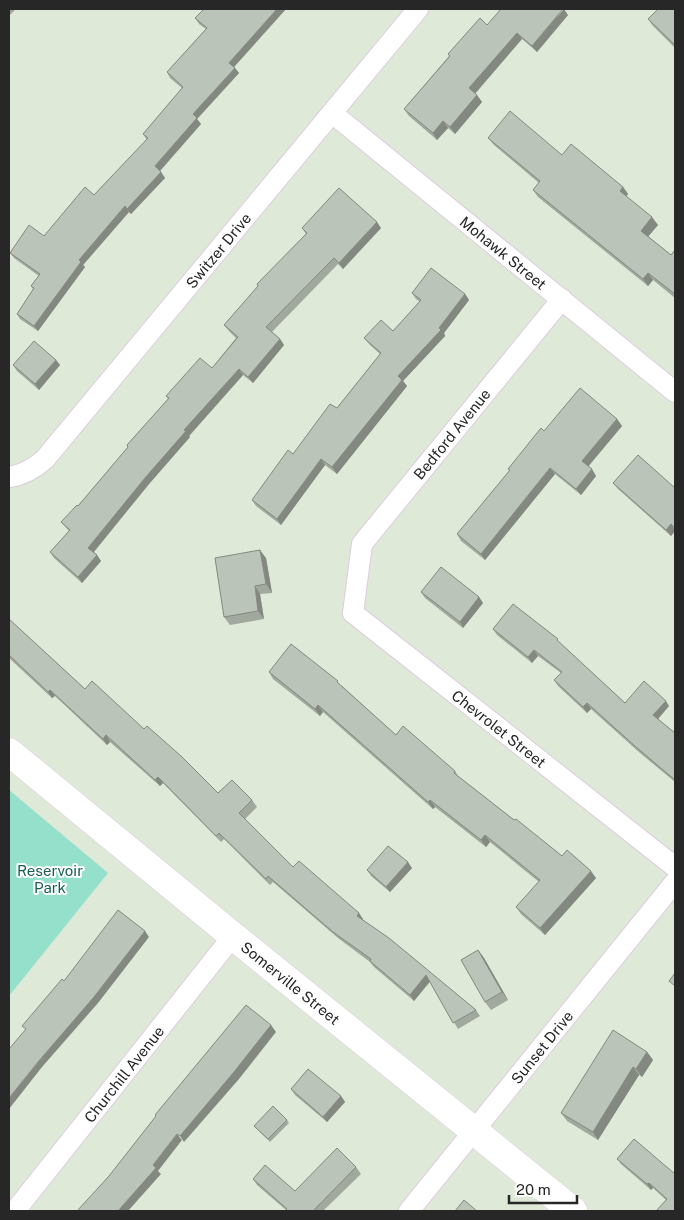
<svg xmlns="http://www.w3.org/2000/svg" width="684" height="1220" font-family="'Public Sans',sans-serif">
<rect width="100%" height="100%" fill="#dee9d8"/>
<path fill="#95e0cb" d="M9 790 108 873 9 996Z"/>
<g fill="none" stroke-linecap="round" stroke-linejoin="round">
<defs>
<g id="street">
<path id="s1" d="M332 113 675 392"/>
<path id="s2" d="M562 299 362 544 353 613 675 867"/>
<path id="s3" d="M9 477C23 475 34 469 45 459L418 9"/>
<path id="s4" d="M15 1211 233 936"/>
<path id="s5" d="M409 1211 675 882"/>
</g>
<g id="secondary">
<path id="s6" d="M9 752 233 936 573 1211"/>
</g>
</defs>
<use href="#street" stroke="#decde0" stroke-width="22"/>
<use href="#secondary" stroke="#decde0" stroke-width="29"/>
<use href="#street" stroke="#fff" stroke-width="20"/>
<use href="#secondary" stroke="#fff" stroke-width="28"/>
</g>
<g fill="#a1a99e">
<path d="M9 9H16L9 16Z"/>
<path d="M204 9H286L234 67 239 73 197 119 201 124 160 171 165 178 131 214 129 212 83 265 85 267 38 331 20 319 17 314 33 289 31 286 39 276 14 258 10 253 44 236 94 195 147 140 143 134 182 88 170 78 167 72 206 29 199 24 195 18Z"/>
<path d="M675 9V48L653 26 648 19Z"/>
<path d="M568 15 537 52 522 39 475 93 482 102 455 134 448 128 437 140 409 116 404 109 449 56 448 54 487 25Z"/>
<path d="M488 138 562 155 623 187 628 194 626 196 658 225 648 236 671 255 675 250V298L653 280 648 286 538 197 533 190 539 183 494 145Z"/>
<path d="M302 228H381L343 269 338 264 272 332 280 339 284 345 253 383 243 375 189 436 190 437 149 484 94 552 101 561 82 583 54 558 50 552 69 531 61 522 78 506 128 447 127 445 168 399 166 396 212 368 236 338 229 331 224 325 306 234Z"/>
<path d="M412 293 465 294 469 300 444 333 445 336 403 381 407 386 337 474 325 465 281 525 256 506 252 500 293 454 337 408 380 354 369 344 364 338 393 331 420 302 416 299Z"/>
<path d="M56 360 60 365 39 390 17 371 13 365Z"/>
<path d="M617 419 622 426 588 466 596 476 581 495 555 474 485 560 461 541 457 534 510 471 508 469 544 431Z"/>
<path d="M613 483 675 488V531L671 536 618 489Z"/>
<path d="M266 558 272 593 260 594 264 619 230 625 224 617Z"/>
<path d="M421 592 479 597 483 603 463 628 425 598Z"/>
<path d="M9 619 85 689 144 729 218 793 252 800 257 807 245 819 293 867 363 919V920L476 1010 480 1016 458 1029 430 982 414 1001 374 967 370 962 338 938 273 882 270 885 224 839 221 842 163 783 160 786 110 742 107 745 55 696 52 698 9 658Z"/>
<path d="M493 629 562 645 625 703 669 706 658 719 675 733V782L640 753 591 709 587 713 558 686 554 680 561 673 538 656 532 663 497 635Z"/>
<path d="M269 672 342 686 396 735 455 771 458 776 514 820 562 856 596 878 545 935 521 914 516 907 539 882 490 842 486 847 435 807 433 809 323 712 320 716 273 679Z"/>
<path d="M412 868 390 892 371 876 367 870Z"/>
<path d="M478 950 484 958 508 1000 491 1010 485 1002Z"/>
<path d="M647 1052 653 1060 642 1077 639 1075 598 1140 567 1121 561 1113Z"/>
<path d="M291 1089 341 1096 345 1102 327 1122 295 1095Z"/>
<path d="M287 1120 289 1123 270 1142 254 1126Z"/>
<path d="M634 1139 675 1211 666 1200 653 1188 651 1190 621 1164 617 1159Z"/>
<path d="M356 1167 361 1174 323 1211H285L286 1210 257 1185 253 1179 295 1191Z"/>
</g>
<g fill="#838981">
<path d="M277 9H286L233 68 229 63Z"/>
<path d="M564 9 568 15 537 52 532 46Z"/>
<path d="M517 33 522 39 474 95 469 88Z"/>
<path d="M235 68 239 73 197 119 201 124 159 172 155 166 193 114Z"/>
<path d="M477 95 482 102 455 134 450 127Z"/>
<path d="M443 121 448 128 437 140 433 133Z"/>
<path d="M161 172 165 178 131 214 127 209Z"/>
<path d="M623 187 628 194 625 198 620 191Z"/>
<path d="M125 206 129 212 83 265 85 267 38 331 34 326 79 260Z"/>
<path d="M652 217 658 225 647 238 641 231Z"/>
<path d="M377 222 381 228 343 269 339 263Z"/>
<path d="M648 273 653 280 648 286 643 279Z"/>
<path d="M465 294 469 300 444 333 445 336 403 381 407 386 337 474 332 467 398 376 439 328Z"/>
<path d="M280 339 284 345 253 383 248 377Z"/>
<path d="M56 360 60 365 39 390 35 384Z"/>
<path d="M239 369 243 375 189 436 190 437 149 484 92 554 88 548 184 430Z"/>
<path d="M617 419 622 426 587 468 582 461Z"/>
<path d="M321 459 325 465 281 525 277 519Z"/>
<path d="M550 468 555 474 485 560 481 554Z"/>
<path d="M592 469 596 476 581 495 576 489Z"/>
<path d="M671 524 675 531 671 536 666 530Z"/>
<path d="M260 550 266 558 272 593 266 584Z"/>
<path d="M97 555 101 561 82 583 78 577Z"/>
<path d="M255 586 260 594 264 619 258 611Z"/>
<path d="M479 597 483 603 463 628 460 622Z"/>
<path d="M534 650 538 656 532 663 528 657Z"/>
<path d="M50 690 55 696 52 698 48 692Z"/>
<path d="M666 701 669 706 657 720 653 715Z"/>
<path d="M587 703 591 709 587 713 583 707Z"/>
<path d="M318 705 323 712 320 716 315 709Z"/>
<path d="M106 735 110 742 107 745 103 739Z"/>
<path d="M158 777 163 783 160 786 155 780Z"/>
<path d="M430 800 435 807 433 809 428 802Z"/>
<path d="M485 835 490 842 486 847 481 840Z"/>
<path d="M408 862 412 868 390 892 386 887Z"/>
<path d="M591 871 596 878 545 935 540 928Z"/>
<path d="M359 913 363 919 361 923 357 916Z"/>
<path d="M145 931 149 937 98 1003 42 1067 9 1109V1098Z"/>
<path d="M478 950 484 958 508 1000 502 992Z"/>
<path d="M426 975 430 981 414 1001 410 995Z"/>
<path d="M271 1025 276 1032 239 1079 184 1142 180 1136Z"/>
<path d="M647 1052 653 1060 642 1077 636 1069Z"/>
<path d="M633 1067 639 1075 598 1140 593 1132Z"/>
<path d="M341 1096 345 1102 327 1122 323 1117Z"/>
<path d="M177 1134 182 1140 158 1171 161 1174 128 1211H118Z"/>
<path d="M649 1183 653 1188 651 1190 647 1184Z"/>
</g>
<g fill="#bbc4b8" stroke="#838981">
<path d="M204 9H277L229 63 235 68 193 114 197 118 155 166 161 172 127 209 125 206 79 260 81 262 34 326 17 314 34 288 31 286 40 274 10 253 29 225 44 236 85 187 94 195 148 138 143 134 183 87 167 72 207 28 195 18Z"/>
<path d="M501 9H563L532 46 517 33 469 88 477 95 450 127 443 121 433 133 404 109 450 56 448 54 480 18 487 25Z"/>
<path d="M658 9H675V45L648 19Z"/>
<path d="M510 111 562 155 571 144 623 187 620 191 652 217 641 231 671 255 675 250V294L648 273 643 279 533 190 540 181 488 138Z"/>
<path d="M339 188 377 222 339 263 334 258 266 327 280 339 248 377 239 369 184 430 186 431 145 478 88 548 97 555 78 577 50 552 70 530 61 522 77 505 78 506 128 447 127 445 169 398 166 396 200 358 212 368 238 337 224 325 258 286 257 284 307 233 302 228Z"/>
<path d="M431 268 465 294 439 328 441 330 398 376 402 380 332 467 321 459 277 519 252 500 288 450 293 454 330 404 337 408 381 353 364 338 381 320 393 331 421 300 412 293Z"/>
<path d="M34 341 56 360 35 384 13 365Z"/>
<path d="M580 388 617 419 582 461 592 469 576 489 550 468 481 554 457 534 510 470 508 469 541 428 544 431Z"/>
<path d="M638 455 675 488V528L671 524 666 530 613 483Z"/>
<path d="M260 550 266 584 255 586 258 611 224 617 215 558Z"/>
<path d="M441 567 479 597 460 622 421 592Z"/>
<path d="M513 604 558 639 557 640 625 703 644 681 666 701 653 715 675 733V780L636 747 587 703 583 707 554 680 562 672 534 650 528 657 493 629Z"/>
<path d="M9 619 85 689 92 681 144 729 147 726 181 756 218 793 232 780 252 800 239 813 293 867 299 861 359 913 357 916 389 938 476 1010 453 1023 426 975 410 995 370 961 371 959 333 932 268 876 266 879 219 833 216 836 158 777 155 780 106 735 103 739 50 690 48 692 9 655Z"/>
<path d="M291 644 338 681 337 682 396 735 403 726 455 771 454 773 514 820 516 819 562 856 567 850 591 871 540 928 516 907 540 880 485 835 481 840 430 800 428 802 318 705 315 709 269 672Z"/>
<path d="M388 846 408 862 386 887 367 870Z"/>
<path d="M118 910 145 931 94 997 38 1062 9 1098V1049L26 1029 22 1026 62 979 64 981Z"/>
<path d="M478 950 502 992 485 1002 461 960Z"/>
<path d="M675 973V986L669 981Z"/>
<path d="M246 1005 271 1025 234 1072 180 1136 177 1134 153 1165 156 1168 118 1211H77L109 1176 156 1116 155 1115Z"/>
<path d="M613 1030 647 1052 636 1069 633 1067 593 1132 561 1113Z"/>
<path d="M308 1069 341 1096 323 1117 291 1089Z"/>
<path d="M273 1106 287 1120 268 1139 254 1126Z"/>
<path d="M634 1139 675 1174V1211H656L667 1199 649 1183 647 1184 617 1159Z"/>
<path d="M337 1148 356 1167 313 1211H285L287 1209 253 1179 265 1165 295 1191Z"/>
<path d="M464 1200 477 1211H455Z"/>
</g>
<g text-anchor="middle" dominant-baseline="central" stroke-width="4" stroke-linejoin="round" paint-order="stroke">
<g font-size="15" fill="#272727" stroke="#fff">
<text stroke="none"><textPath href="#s3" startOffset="312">Switzer Drive</textPath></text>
<text stroke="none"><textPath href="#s1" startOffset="221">Mohawk Street</textPath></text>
<text transform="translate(452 434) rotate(-51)">Bedford Avenue</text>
<text stroke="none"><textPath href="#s2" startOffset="572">Chevrolet Street</textPath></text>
<text stroke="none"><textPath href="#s6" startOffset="364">Somerville Street</textPath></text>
<text stroke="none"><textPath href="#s5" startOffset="211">Sunset Drive</textPath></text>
<text stroke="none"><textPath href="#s4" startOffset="175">Churchill Avenue</textPath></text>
</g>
<g font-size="15" fill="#1a6056" stroke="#fff">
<text x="50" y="870">Reservoir<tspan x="50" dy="17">Park</tspan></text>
</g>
</g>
<rect width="684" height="1220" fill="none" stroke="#272727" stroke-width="20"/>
<path d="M509 1195v8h68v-8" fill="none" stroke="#272727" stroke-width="2.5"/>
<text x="516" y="1195" font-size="15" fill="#272727" stroke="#ffffff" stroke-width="4" paint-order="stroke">20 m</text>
</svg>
